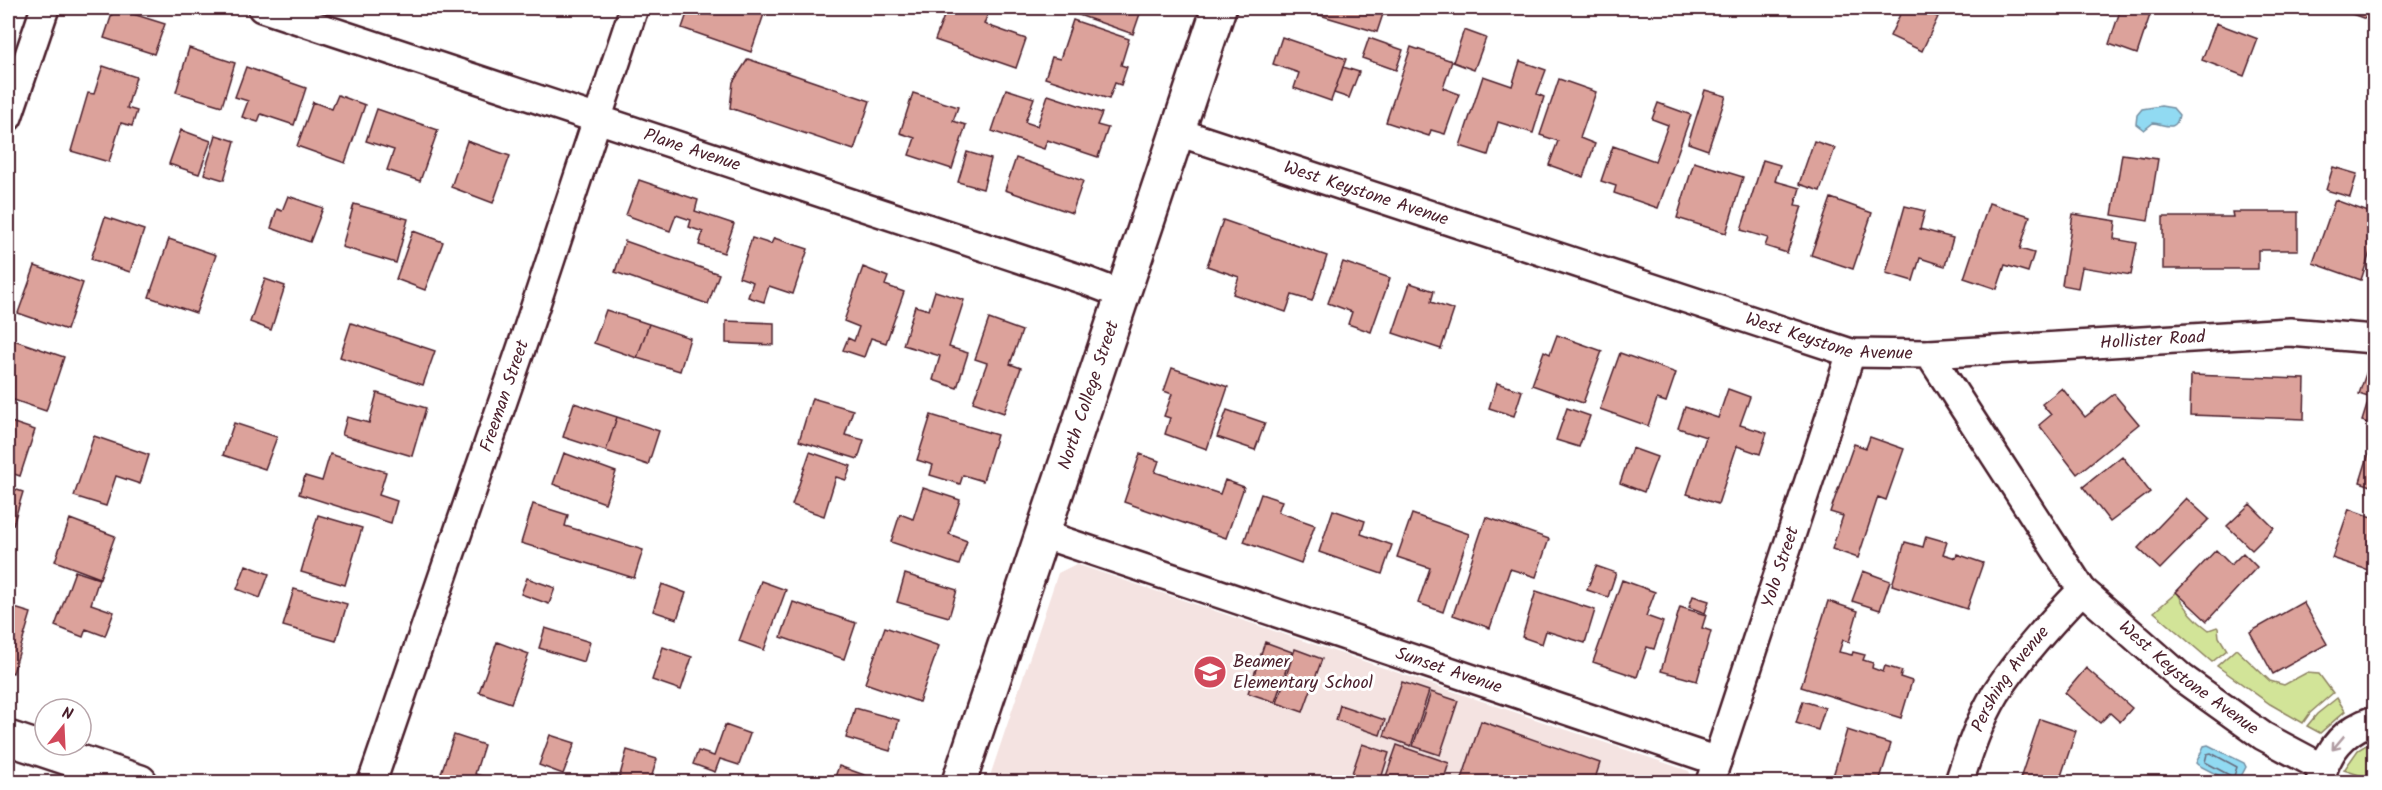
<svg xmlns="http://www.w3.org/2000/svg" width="2382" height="790" font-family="Kalam,sans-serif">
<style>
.built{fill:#f4e3e1}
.green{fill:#d2e498;stroke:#8e8262;stroke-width:1.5}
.water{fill:#91daf2;stroke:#758fa2;stroke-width:1.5}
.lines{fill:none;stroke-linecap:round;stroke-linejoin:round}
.shore{stroke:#666a7b;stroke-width:1.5}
.building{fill:#dca29b;stroke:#4a1f2b;stroke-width:1.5}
.street-casing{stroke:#4a1f2b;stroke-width:32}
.secondary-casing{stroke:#4a1f2b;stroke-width:38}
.street{stroke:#fff;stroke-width:27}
.secondary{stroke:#fff;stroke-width:33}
.oneway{stroke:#ae9aa0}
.labels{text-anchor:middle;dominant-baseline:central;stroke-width:6;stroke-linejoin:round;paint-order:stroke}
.street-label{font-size:18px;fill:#4a1f2b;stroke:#fff}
.poi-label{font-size:18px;fill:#4a1f2b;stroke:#fff;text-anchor:start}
</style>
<rect width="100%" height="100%" fill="#fff"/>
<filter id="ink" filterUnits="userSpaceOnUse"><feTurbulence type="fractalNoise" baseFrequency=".0167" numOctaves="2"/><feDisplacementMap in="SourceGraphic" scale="12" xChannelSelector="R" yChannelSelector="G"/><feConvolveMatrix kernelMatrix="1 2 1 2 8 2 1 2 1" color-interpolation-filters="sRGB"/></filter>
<g filter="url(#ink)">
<path class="built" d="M1076,564l613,207 4,11h-705l70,-209z"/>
<path class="green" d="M2177,592c7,15 19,29 32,38l8,-3 1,1 1,9 8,13 -15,12 -58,-50z
M2236,649l34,32 14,4 22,-12 13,1 14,19 -23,20 -7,10 -33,-19 -53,-38z
M2337,698l8,13 -25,22 -13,-7 10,-12z
M2374,740v40l-30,-10 14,-20z"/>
<path class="water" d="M2161,106l12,2 6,7c-3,18 -14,9 -26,8l-9,7 -8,-6 1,-9 5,-6z
M2208,745l36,18 2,4 -8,15h-7l-33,-17 -2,-2 8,-17z"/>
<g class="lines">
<path class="shore" d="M2211,753l26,14 -3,9h-3l-26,-14 2,-8z"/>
</g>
<path class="building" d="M114,8l51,16 -11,30 -50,-16z
M689,8l23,7 2,-7h41l-1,3 10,3 -13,38 -69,-24z
M947,8h43l-6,16 42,15 -10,29 -81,-28z
M1078,8h64l-9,26 -57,-20z
M1296,8h89l-8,24z
M1903,8h14l21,9 -16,34 -32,-15z
M2121,8h8l21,7 -13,39 -28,-10z
M2335,8h35l-4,11z
M1073,20l56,19 -8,26 6,2 -6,18 -6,-2 -6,16 -64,-21 7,-21 8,2z
M2216,23l42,16 -14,37 -42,-16z
M1464,30l22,8 -12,32 -21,-8z
M1282,37l64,22 -15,42 -37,-13 5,-15 -26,-9z
M1369,38l34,12 -7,20 -34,-12z
M1411,47l41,14 -9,27 16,6 -14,40 -14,-4 -2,6 -43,-14z
M189,48l46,15 -13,43 -46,-14z
M748,59l122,42 -16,49 -124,-42 3,-26z
M1520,61l26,9 -9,24 7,3 -11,36 -35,-11 -10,33 -28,-9 23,-70 29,10z
M103,66l33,11 -9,31 10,3 -5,15 -11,-3 -12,39 -38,-11 17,-58 6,1z
M246,67l60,21 -12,37 -33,-11 -3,8 -16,-5 6,-16 -13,-4z
M1343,67l16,5 -10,26 -15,-5z
M1559,79l37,13 -16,46 15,6 -12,33 -34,-12 9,-24 -18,-6z
M1006,89l28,9 -9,24 12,4 11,-31 54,18 -5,12 11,3 -10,29 -51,-17 -3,9 -52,-18z
M1705,90l21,6 -18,54 -20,-7z
M913,93l45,14 -5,14 13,4 -14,44 -43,-14 6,-17 -15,-5z
M338,95l27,10 -20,58 -48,-17 16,-44 19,7z
M1658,103l33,12 -33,93 -44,-15 2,-7 -15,-5 12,-35 42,15 13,-36 -16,-6z
M377,109l61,21 -18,51 -33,-11 7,-20 -28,-9z
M181,130l30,11 -12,33 -30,-10z
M216,135l19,6 -11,39 -20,-6z
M467,141l43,15 -17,47 -42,-16z
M1814,141l21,7 -15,43 -21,-7z
M967,152l24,7 -8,30 -25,-7z
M2122,154l36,5 -10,62 -36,-6z
M1016,158l67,23 -11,32 -67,-23z
M1763,160l17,5 -5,16 25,7 -5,17 7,1 -15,47 -22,-7 3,-8 -27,-8z
M1694,162l49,15 -17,56 -49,-15z
M2333,167l24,7 -7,23 -24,-7z
M639,180l59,20 -3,11 39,13 -10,29 -25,-8 4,-13 -14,-5 2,-7 -15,-5 -6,16 -44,-16z
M288,196l35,12 -13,34 -39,-14 6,-19 5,2z
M1831,198l41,15 -19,56 -42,-14z
M2335,200l39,14v26l-13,40 -48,-17z
M1989,203l41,13 -10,33 14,4 -6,19 -23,-7 -8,24 -33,-11z
M354,204l54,15 -12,44 -54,-16z
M1905,206l20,5 -5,18 33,9 -8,28 -25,-8 -7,23 -27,-8z
M2232,212h66v38h-40v19h-95v-52h70z
M2073,214l43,7 -2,18 23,4 -6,32 -49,-8 -4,21 -16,-3z
M105,217l39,13 -14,42 -39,-13z
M1223,220l104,36 -15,45 -20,-6 -6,17 -53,-18 6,-17 -32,-11z
M413,231l30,11 -18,48 -29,-11z
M752,238l19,6 3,-6 34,11 -15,45 -24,-8 -5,16 -16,-5 5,-15 -14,-5z
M169,239l47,16 -20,58 -47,-16z
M625,241l94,33 -11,30 -93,-32z
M1343,262l47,16 -19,54 -23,-8 4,-12 -24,-9z
M35,266l48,17 -16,47 -49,-17z
M863,267l25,10 -3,8 19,7 -18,51 -15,-5 -7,19 -21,-7 5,-12 6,3 5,-14 -15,-6z
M265,279l20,7 -14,44 -21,-8z
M1410,283l24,8 -3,11 23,8 -13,39 -48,-16z
M935,291l29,9 -15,47 19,6 -11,35 -24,-8 7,-24 -37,-11 12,-39 14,4z
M606,310l43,14 -12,34 -43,-15z
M989,319l33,12 -12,33 11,4 -17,45 -31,-11 14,-39 -12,-4z
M726,321l48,2v22l-48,-2z
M351,323l84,28 -12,34 -83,-28z
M649,324l41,14 -10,33 -43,-13z
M1557,335l45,16 -19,52 -51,-18 12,-34 6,3z
M8,338l56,19 -18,54 -38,-13z
M1620,353l56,20 -10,29 -9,-3 -9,27 -48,-17z
M1172,368l56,19 -21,62 -42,-15 5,-16 -6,-2 8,-22 -8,-3z
M2368,368l6,3v28l-15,-5z
M2191,375l114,4 -1,40 -114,-4z
M1497,383l25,8 -8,25 -25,-8z
M2062,388l23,29 29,-23 25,30 -62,50 -38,-49 12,-10 -9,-11z
M1728,389l22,8 -10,28 27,8 -7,21 -23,-8 -19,58 -31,-10 19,-57 -28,-9 7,-21 33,11z
M377,393l49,15 -14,48 -70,-21 5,-18 22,6z
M812,398l41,12 -8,25 19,5 -6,19 -59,-18z
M2369,399l5,2v24l-12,-4z
M574,403l43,14 -11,34 -43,-14z
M1567,408l23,8 -11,31 -23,-7z
M1227,410l38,13 -10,27 -38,-13z
M931,415l66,20 -14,46 -20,-6 -3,9 -30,-9 3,-10 -16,-5z
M617,417l42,14 -11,34 -42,-14z
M8,421l27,9 -15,46 -12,-4z
M234,423l43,14 -12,32 -42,-14z
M94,436l55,19 -9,29 -24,-8 -10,30 -32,-10z
M1870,437l34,12 -18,51 -8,-3 -20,61 -26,-9 11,-33 -13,-4 24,-68 12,4z
M2372,443l2,1v43l-14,-5z
M1632,448l25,9 -13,35 -24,-9z
M810,452l41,14 -5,14 -10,-3 -12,39 -32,-11z
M564,453l52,19 -11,31 -52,-19z
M330,454l56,18 -7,23 18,6 -6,22 -92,-29 6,-18 17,5z
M1140,454l19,7 -4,11 65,22 5,-14 19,7 -18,51 -102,-36z
M2122,456l28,36 -40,30 -27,-35z
M8,487l15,5 -10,33 -5,-2z
M923,488l37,12 -11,34 18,7 -8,24 -68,-23 9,-28 13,5z
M1261,494l21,7 -4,11 37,13 -14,38 -57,-21z
M2186,498l23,21 -49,50 -22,-21z
M533,504l35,11 -3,11 78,24 -9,28 -113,-35z
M2250,504l24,24 -22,22 -25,-24z
M2349,509l25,9v54l-42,-14z
M1333,510l32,11 -4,13 31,11 -10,29 -63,-22z
M1412,514l57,20 -26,78 -25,-9 12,-35 -33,-11z
M318,515l44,13 -17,57 -44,-13z
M1486,517l63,22 -13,38 -26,-8 -20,59 -37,-13z
M70,519l45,17 -15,42 -45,-17z
M1926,536l21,6 -4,12 13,4 1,-4 26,9 -16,46 -75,-24 13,-43 18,5z
M2216,550l15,15 12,-12 14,14 -50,54 -31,-29z
M246,565l23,9 -9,24 -23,-9z
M1596,566l20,7 -8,24 -21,-7z
M75,571l24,8 -8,25 23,8 -9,24 -19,-7 -3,8 -28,-11z
M1863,571l27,10 -10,29 -28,-9z
M905,574l52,16 -8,27 -52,-15z
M527,578l28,10 -6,16 -28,-10z
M1622,580l33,12 -9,24 17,6 -9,27 -7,-2 -10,30 -44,-15z
M761,581l25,9 -22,60 -25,-9z
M662,584l24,9 -9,26 -24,-8z
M294,589l53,15 -11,37 -53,-15z
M1536,591l59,19 -10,33 -39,-12 -4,13 -20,-7z
M1693,596l16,5 -4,12 -16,-6z
M1828,601l30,10 -9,31 -6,-2 -4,12 13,3 1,-3 12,3 -2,5 10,3 -1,5 11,4 2,-6 17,5 -2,6 12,4 -11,37 -100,-31z
M793,602l63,21 -12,36 -63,-22z
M2303,602l24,42 -54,30 -23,-42z
M8,606l23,7 -18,60 -5,-2z
M1680,607l26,8 -4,13 9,3 -14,50 -36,-10z
M885,627l54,19 -20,56 -54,-19z
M545,628l45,14 -6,20 -45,-14z
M497,642l32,12 -18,49 -32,-11z
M1265,642l27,10 -17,50 -27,-9z
M663,647l29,10 -11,33 -29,-10z
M1295,649l27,10 -19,53 -26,-9z
M2086,668l46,40 -12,14 -10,-9 -10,10 -35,-30z
M1402,682l27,9 -18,55 -27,-10z
M1431,692l27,9 -18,54 -27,-9z
M1803,701l22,7 -7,22 -22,-7z
M1340,705l45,15 -5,15 -44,-15z
M855,708l44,12 -9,31 -44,-13z
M2040,719l36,12 -17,51h-40z
M1481,721l119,42 -6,19h-133z
M725,725l25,9 -11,31 -19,-6 -5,13 -22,-8 5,-13 16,5z
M1847,730l44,14 -12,38h-24l-22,-6z
M454,735l30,10 -9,29 14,4 -2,4h-49z
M550,735l25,8 -12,31 -24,-9z
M1362,744l27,9 -9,29h-31z
M1397,745l52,18 -6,19h-59z
M627,750l30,9 -7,23h-32z
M839,766l28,10 -3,6h-31z"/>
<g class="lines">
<defs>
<g id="street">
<path id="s1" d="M262,8l822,272 39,15"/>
<path d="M8,117l37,-109"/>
<path id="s2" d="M1178,132l673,221 78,1 153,236 100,88 81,58 60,32"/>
<path id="s3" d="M1929,354l361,-22 84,7"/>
<path id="s4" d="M1042,534l675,227"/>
<path id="s5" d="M372,782l152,-442 110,-332"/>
<path id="s6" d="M1710,782l141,-429"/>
<path id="s7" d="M1959,782c10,-30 20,-61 37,-89 24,-37 55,-71 86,-103"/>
<path d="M2320,782c6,-31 24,-52 54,-62"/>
</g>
<g id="secondary">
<path d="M8,738l132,44"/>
<path id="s8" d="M959,782l260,-774"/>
</g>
</defs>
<use href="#street" class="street-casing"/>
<use href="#secondary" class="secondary-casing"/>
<use href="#street" class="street"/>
<use href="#secondary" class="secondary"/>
</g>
<defs><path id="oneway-shaft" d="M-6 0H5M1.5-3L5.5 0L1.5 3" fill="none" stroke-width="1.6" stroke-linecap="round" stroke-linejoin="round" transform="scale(1.5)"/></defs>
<use class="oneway" href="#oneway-shaft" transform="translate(2338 743) rotate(130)"/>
</g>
<defs>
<symbol id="school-disc" viewBox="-11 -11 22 22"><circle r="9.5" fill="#d1495b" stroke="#fff"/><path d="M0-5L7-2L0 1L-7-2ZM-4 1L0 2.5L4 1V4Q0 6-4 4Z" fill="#fff"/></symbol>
</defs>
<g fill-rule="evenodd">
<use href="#school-disc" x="1191" y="653" width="38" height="38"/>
</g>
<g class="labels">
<g class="street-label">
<text stroke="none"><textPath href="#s1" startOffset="453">Plane Avenue</textPath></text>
<text stroke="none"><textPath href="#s2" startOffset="198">West Keystone Avenue</textPath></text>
<text stroke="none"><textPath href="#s2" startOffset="684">West Keystone Avenue</textPath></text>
<text stroke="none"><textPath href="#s3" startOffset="224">Hollister Road</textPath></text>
<text stroke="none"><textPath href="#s8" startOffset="408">North College Street</textPath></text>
<text stroke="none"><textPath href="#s5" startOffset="408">Freeman Street</textPath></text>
<text stroke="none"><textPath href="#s6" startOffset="226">Yolo Street</textPath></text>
<text stroke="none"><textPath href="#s4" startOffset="429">Sunset Avenue</textPath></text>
<text stroke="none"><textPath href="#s2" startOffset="1206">West Keystone Avenue</textPath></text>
<text stroke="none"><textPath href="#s7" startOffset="116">Pershing Avenue</textPath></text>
</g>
<g class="poi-label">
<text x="1233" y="662">Beamer<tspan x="1233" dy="21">Elementary School</tspan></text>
</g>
</g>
<rect width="2382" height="790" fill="none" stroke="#fff" stroke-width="30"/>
<rect x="15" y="15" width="2352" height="760" fill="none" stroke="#4a1f2b" stroke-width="2" filter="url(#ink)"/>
<g transform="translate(63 727) rotate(18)"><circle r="28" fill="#ffffff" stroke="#b7a5aa" stroke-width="1.5"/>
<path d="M0-4.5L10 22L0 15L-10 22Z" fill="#d1495b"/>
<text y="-9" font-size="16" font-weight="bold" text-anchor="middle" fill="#4a1f2b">N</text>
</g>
</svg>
